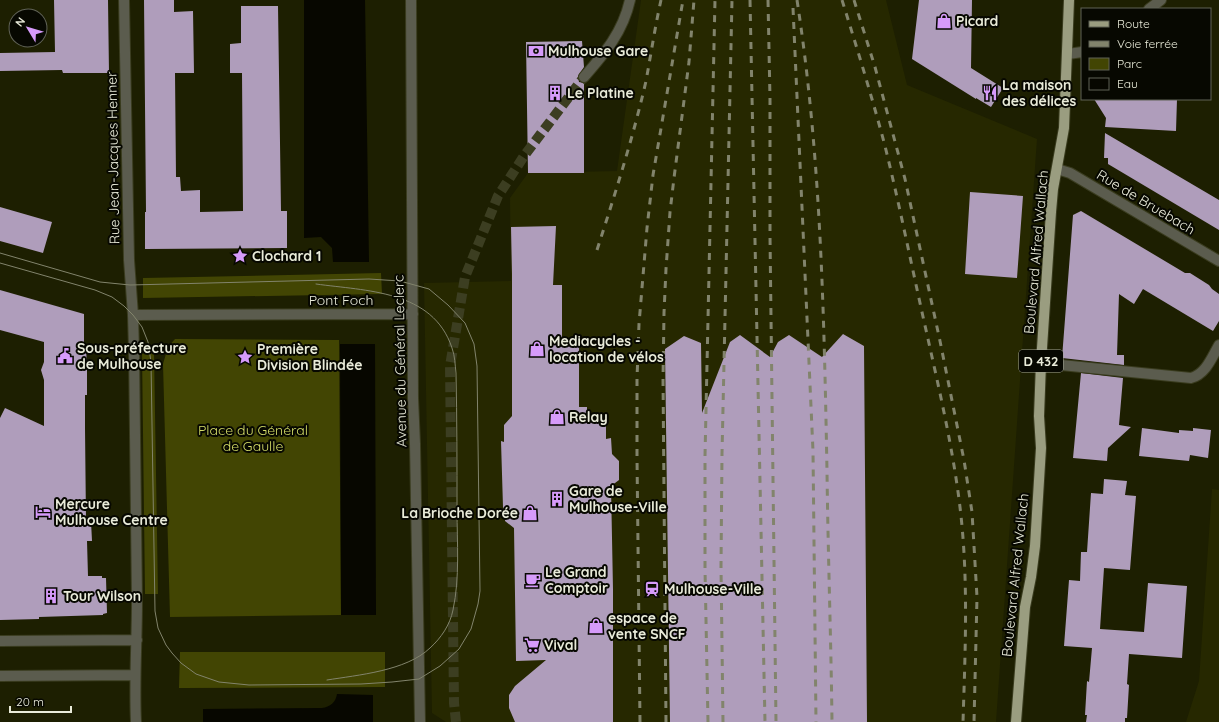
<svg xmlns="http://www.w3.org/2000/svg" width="1219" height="722" font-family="Quicksand,sans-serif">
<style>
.built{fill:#262800}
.green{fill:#424503}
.water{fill:#070700}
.building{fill:#af9dbb}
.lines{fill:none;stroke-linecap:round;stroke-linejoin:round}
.minor-tunnel{stroke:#3c3e21;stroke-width:10;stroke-dasharray:10 5;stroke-linecap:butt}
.minor-casing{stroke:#3a3c1f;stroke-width:12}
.major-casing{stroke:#3a3c1f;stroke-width:12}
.minor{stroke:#5b5c4e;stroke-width:10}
.major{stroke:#9a9d80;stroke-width:10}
.tram{stroke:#82846c;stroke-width:1}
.rail{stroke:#82846c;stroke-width:3;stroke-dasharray:7 7;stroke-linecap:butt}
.labels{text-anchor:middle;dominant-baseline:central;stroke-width:4;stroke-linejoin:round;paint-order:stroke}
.shield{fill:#070801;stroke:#a5a798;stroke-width:1}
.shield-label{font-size:13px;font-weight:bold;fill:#e9ebd9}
.poi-label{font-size:14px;font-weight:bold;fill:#e9ebd9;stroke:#070801;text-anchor:start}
.street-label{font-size:14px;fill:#e9ebd9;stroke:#070801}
.park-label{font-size:14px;fill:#d5dd68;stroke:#070801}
</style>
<rect width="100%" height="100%" fill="#1d1f01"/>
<path class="built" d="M641,0h245l21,85 130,54 -41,583h-550l-14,-9 -8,-430 87,-2 -1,-83 18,-25 89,-2z
M1212,489l7,1v232h-33l13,-41z"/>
<path class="green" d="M381,273l1,21 -239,4v-20z
M175,339l164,1 2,275 -171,2 -7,-253 5,-17z
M142,352h12l4,242h-13z
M180,652h205v35l-206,1z"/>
<path class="water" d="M304,0h61l4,262h-36l-1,-14 -11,-11 -17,1z
M340,344h35l1,271h-35z
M337,694l36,1v27h-170v-13l119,-1c8,-1 14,-6 15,-14z"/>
<path class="building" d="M54,0h54l1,73h-46l-1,-3 -62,1v-18l55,-1z
M144,0h30v12l19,-1 1,62h-19l1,104h4l1,14 19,-1v22l43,-1 -1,-138h-12v-29l11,-1v-37h37l3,205h6v37l-142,1v-37h1z
M919,0h53l-1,68 32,20 -12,19 -15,-9v1l-64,-40z
M582,41l2,26 -6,9 1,6 5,1v90h-56l-2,-131z
M1094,99h83l-1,32 -71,-4 1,-9z
M1105,133l114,67v30l-111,-66v-6h-4z
M970,192l53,4 -6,82 -52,-4z
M0,207l52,15 -9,31 -43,-12z
M1081,211l104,62h5l19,12 3,4 7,5v27l-6,10 -70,-42 -9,15 -15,-10 -2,61h7v10l-62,-7 11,-143z
M556,226l-3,59h9v56h17v66h8v15l19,-1v18l5,-1 1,16 7,7v19l-8,6 2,103v133h-98l-6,-14v-13l6,-9 31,-26 -30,1 -2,-133 -9,-7v-9l-2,-5 -2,-66 3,1v-17l8,-9v-142l-1,-47z
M0,290l84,24v32h2l1,24v25h-2v33l1,93h5l1,20h-5l1,35h14v2h4l1,35 -4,1v1l-64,2v2l-39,1v-202l5,-10 39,18v-46l-3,-10 3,-8v-20l-44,-12z
M843,334l21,12 3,376h-197l-5,-373 19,-13 17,7 1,70 28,-71 10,-7 30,22 8,-15 11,-7 33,22z
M1081,373l42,5 -4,47 12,2 -23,21 -1,13 -34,-3z
M1142,428l37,5v-3l14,1v-3l18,2 -3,28 -18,-3 -1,6 -50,-5z
M1104,479l23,2 -2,14 11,1 -6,74 -26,-2 -4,61 44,3 4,-49 39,3 -5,72 -53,-4 -2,30 2,1 -2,33h-2v4h-39l1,-7h-2l2,-34 2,1 3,-34 -28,-2 5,-66 11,1 1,-29h6l4,-59 12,1z"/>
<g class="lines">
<path class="minor-tunnel" d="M456,722l-2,-19 -4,-337 15,-89 33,-81 26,-40 60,-79"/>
<defs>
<path id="minor" d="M124,0l5,260 4,55 1,36 3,250c0,40 -3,81 -1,121
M411,0l2,398 2,46 5,278
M1149,9l12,-9
M1068,54l14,-2
M584,77c21,-24 39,-45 46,-77
M1057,169l13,4 149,88
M133,315l280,-1
M1041,363l150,15c15,-4 21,-21 28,-33
M0,641l137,-1
M0,676l135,-1"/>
<path id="major" d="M1016,722l9,-115 6,-30 4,-31 6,-98 -2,-32 2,-53 10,-151 2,-23 11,-61 5,-128"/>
</defs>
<use href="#minor" class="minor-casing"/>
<use href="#major" class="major-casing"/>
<use href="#minor" class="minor"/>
<use href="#major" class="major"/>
<path class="tram" d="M0,253l100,29 30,3 239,-6 31,2 29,8 19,16 17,18 9,21 3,22 3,225 -2,13 -7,25 -12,20 -19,17 -21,13 -27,3 -31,2 -112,1 -30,-3 -23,-8 -15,-11 -9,-10 -6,-8 -8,-17 -3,-17 -4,-249 -3,-20 -6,-15 -9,-12 -9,-9 -12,-9 -17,-7 -95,-27
M316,284c50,7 117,6 136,64 3,8 3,17 4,25 1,46 1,91 1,137 0,33 3,67 -4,100 -3,15 -12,28 -23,38 -24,23 -72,27 -103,32"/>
<path class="rail" d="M750,0l15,722
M768,0l2,99v137l6,486
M797,0c24,156 27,314 30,471 1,84 4,167 5,251
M842,0c15,48 30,97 43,146 15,61 27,122 41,184 14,63 30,131 36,196 6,65 3,131 1,196
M854,0l21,67 30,112 35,162 24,119 8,52 5,85 -3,125
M793,8l20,443 3,271
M597,250c18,-56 36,-112 49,-169 5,-27 9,-54 15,-81
M640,722l-3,-265v-78l2,-55 8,-96 6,-53 30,-175
M666,722l-3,-344 1,-65 2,-44 4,-57 4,-34 15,-116 5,-62
M708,722l-3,-153v-113l10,-456
M723,722l-2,-155 1,-113 10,-454"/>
</g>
<defs>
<symbol id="shop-bare" viewBox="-9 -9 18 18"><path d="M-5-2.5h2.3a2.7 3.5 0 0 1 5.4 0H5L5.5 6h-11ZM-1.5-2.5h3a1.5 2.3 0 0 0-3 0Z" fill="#d69bfa" stroke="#070801" stroke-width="2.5" paint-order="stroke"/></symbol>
<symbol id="bank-bare" viewBox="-9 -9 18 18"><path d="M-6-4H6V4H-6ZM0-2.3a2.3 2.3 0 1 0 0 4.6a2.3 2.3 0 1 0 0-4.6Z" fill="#d69bfa" stroke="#070801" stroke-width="2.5" paint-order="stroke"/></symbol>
<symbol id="building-bare" viewBox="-9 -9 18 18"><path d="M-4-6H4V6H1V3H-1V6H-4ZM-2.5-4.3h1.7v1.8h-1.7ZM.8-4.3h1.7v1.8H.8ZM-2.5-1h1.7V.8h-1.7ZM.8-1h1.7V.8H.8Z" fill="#d69bfa" stroke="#070801" stroke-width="2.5" paint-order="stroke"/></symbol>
<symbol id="restaurant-bare" viewBox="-9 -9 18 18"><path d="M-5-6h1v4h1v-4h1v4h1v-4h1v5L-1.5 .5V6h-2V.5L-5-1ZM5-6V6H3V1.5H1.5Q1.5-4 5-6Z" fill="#d69bfa" stroke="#070801" stroke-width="2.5" paint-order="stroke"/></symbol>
<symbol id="sight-bare" viewBox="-9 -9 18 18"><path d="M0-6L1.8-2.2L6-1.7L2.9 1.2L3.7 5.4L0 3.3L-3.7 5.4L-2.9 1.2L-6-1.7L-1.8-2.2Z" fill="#d69bfa" stroke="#070801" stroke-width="2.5" paint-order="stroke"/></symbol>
<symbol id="civic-bare" viewBox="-9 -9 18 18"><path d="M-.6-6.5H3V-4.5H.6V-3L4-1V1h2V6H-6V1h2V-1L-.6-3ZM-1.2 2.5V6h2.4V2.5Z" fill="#d69bfa" stroke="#070801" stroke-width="2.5" paint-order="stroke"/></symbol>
<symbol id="hotel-bare" viewBox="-9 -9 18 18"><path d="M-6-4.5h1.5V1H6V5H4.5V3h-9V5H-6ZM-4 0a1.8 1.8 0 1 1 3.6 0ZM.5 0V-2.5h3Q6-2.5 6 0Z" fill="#d69bfa" stroke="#070801" stroke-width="2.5" paint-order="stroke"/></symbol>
<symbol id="cafe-bare" viewBox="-9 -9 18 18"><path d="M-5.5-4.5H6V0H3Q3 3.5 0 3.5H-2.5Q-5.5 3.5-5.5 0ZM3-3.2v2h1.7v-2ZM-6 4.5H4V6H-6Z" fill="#d69bfa" stroke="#070801" stroke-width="2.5" paint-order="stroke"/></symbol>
<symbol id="station-bare" viewBox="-9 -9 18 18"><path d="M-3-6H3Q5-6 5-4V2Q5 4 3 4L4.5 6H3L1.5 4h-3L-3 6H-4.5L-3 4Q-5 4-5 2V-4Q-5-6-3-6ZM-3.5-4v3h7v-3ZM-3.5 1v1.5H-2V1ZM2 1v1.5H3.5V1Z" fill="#d69bfa" stroke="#070801" stroke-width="2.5" paint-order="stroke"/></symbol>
<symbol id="supermarket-bare" viewBox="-9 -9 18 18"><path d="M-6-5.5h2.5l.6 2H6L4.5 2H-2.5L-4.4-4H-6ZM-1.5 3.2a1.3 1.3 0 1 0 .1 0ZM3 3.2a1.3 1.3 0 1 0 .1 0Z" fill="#d69bfa" stroke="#070801" stroke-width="2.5" paint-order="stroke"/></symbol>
</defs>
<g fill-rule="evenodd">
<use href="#shop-bare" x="933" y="10" width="22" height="22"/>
<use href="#bank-bare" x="525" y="40" width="22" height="22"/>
<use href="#building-bare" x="544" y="82" width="22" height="22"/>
<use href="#restaurant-bare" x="979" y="82" width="22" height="22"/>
<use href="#sight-bare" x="229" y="245" width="22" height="22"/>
<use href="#shop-bare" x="526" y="338" width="22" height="22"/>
<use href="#civic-bare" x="54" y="345" width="22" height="22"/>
<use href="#sight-bare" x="234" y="346" width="22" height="22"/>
<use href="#shop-bare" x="546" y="406" width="22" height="22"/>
<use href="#building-bare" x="546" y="488" width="22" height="22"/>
<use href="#hotel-bare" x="32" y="501" width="22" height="22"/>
<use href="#shop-bare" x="519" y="502" width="22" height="22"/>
<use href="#cafe-bare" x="522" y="569" width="22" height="22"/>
<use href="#station-bare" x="641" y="578" width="22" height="22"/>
<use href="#building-bare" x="40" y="585" width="22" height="22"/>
<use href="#shop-bare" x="585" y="615" width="22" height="22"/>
<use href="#supermarket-bare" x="521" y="634" width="22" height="22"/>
</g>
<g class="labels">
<rect class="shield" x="1019" y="350" width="44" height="22" rx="3"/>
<g class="shield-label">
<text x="1041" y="361">D 432</text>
</g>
<g class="poi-label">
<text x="956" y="21">Picard</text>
<text x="548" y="51">Mulhouse Gare</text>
<text x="1002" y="85">La maison<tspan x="1002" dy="16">des délices</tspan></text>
<text x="567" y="93">Le Platine</text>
<text x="252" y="256">Clochard 1</text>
<text x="549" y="341">Mediacycles -<tspan x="549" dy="16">location de vélos</tspan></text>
<text x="77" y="348">Sous-préfecture<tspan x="77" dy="16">de Mulhouse</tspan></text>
<text x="257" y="349">Première<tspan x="257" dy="16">Division Blindée</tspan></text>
<text x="569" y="417">Relay</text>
<text x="569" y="491">Gare de<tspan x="569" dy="16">Mulhouse-Ville</tspan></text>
<text x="55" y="504">Mercure<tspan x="55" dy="16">Mulhouse Centre</tspan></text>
<text x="518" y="513" text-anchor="end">La Brioche Dorée</text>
<text x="545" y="572">Le Grand<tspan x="545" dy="16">Comptoir</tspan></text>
<text x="664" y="589">Mulhouse-Ville</text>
<text x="63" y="596">Tour Wilson</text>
<text x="608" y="618">espace de<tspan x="608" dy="16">vente SNCF</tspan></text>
<text x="544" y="645">Vival</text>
</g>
<g class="street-label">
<text transform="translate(113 158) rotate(-91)">Rue Jean-Jacques Henner</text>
<text transform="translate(1146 202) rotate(31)">Rue de Bruebach</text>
<text transform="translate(1036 252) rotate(-85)">Boulevard Alfred Wallach</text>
<text x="341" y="300">Pont Foch</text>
<text transform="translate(400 361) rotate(-91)">Avenue du Général Leclerc</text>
<text transform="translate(1015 575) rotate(-84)">Boulevard Alfred Wallach</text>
</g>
<g class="park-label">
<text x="253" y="430">Place du Général<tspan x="253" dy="16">de Gaulle</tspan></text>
</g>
</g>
<rect x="1081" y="8" width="130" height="92" fill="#070801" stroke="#616357"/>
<rect x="1089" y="21" width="20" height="6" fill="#9a9d80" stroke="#616357"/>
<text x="1117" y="28" font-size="12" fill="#e9ebd9">Route</text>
<rect x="1089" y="41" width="20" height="6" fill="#82846c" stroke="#616357"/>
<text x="1117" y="48" font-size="12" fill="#e9ebd9">Voie ferrée</text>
<rect x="1089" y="58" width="20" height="12" fill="#424503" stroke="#616357"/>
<text x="1117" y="68" font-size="12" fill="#e9ebd9">Parc</text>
<rect x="1089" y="78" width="20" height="12" fill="#070700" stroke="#616357"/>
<text x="1117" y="88" font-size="12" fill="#e9ebd9">Eau</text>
<g transform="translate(28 28) rotate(308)"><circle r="19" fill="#070801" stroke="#616357"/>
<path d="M0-3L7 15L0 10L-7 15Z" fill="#d69bfa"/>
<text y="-6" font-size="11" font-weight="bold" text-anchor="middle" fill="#e9ebd9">N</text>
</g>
<path d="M10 706v6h61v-6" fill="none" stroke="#e9ebd9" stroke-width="2"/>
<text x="16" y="706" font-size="12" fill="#e9ebd9" stroke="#070801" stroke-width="3" paint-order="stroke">20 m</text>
</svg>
